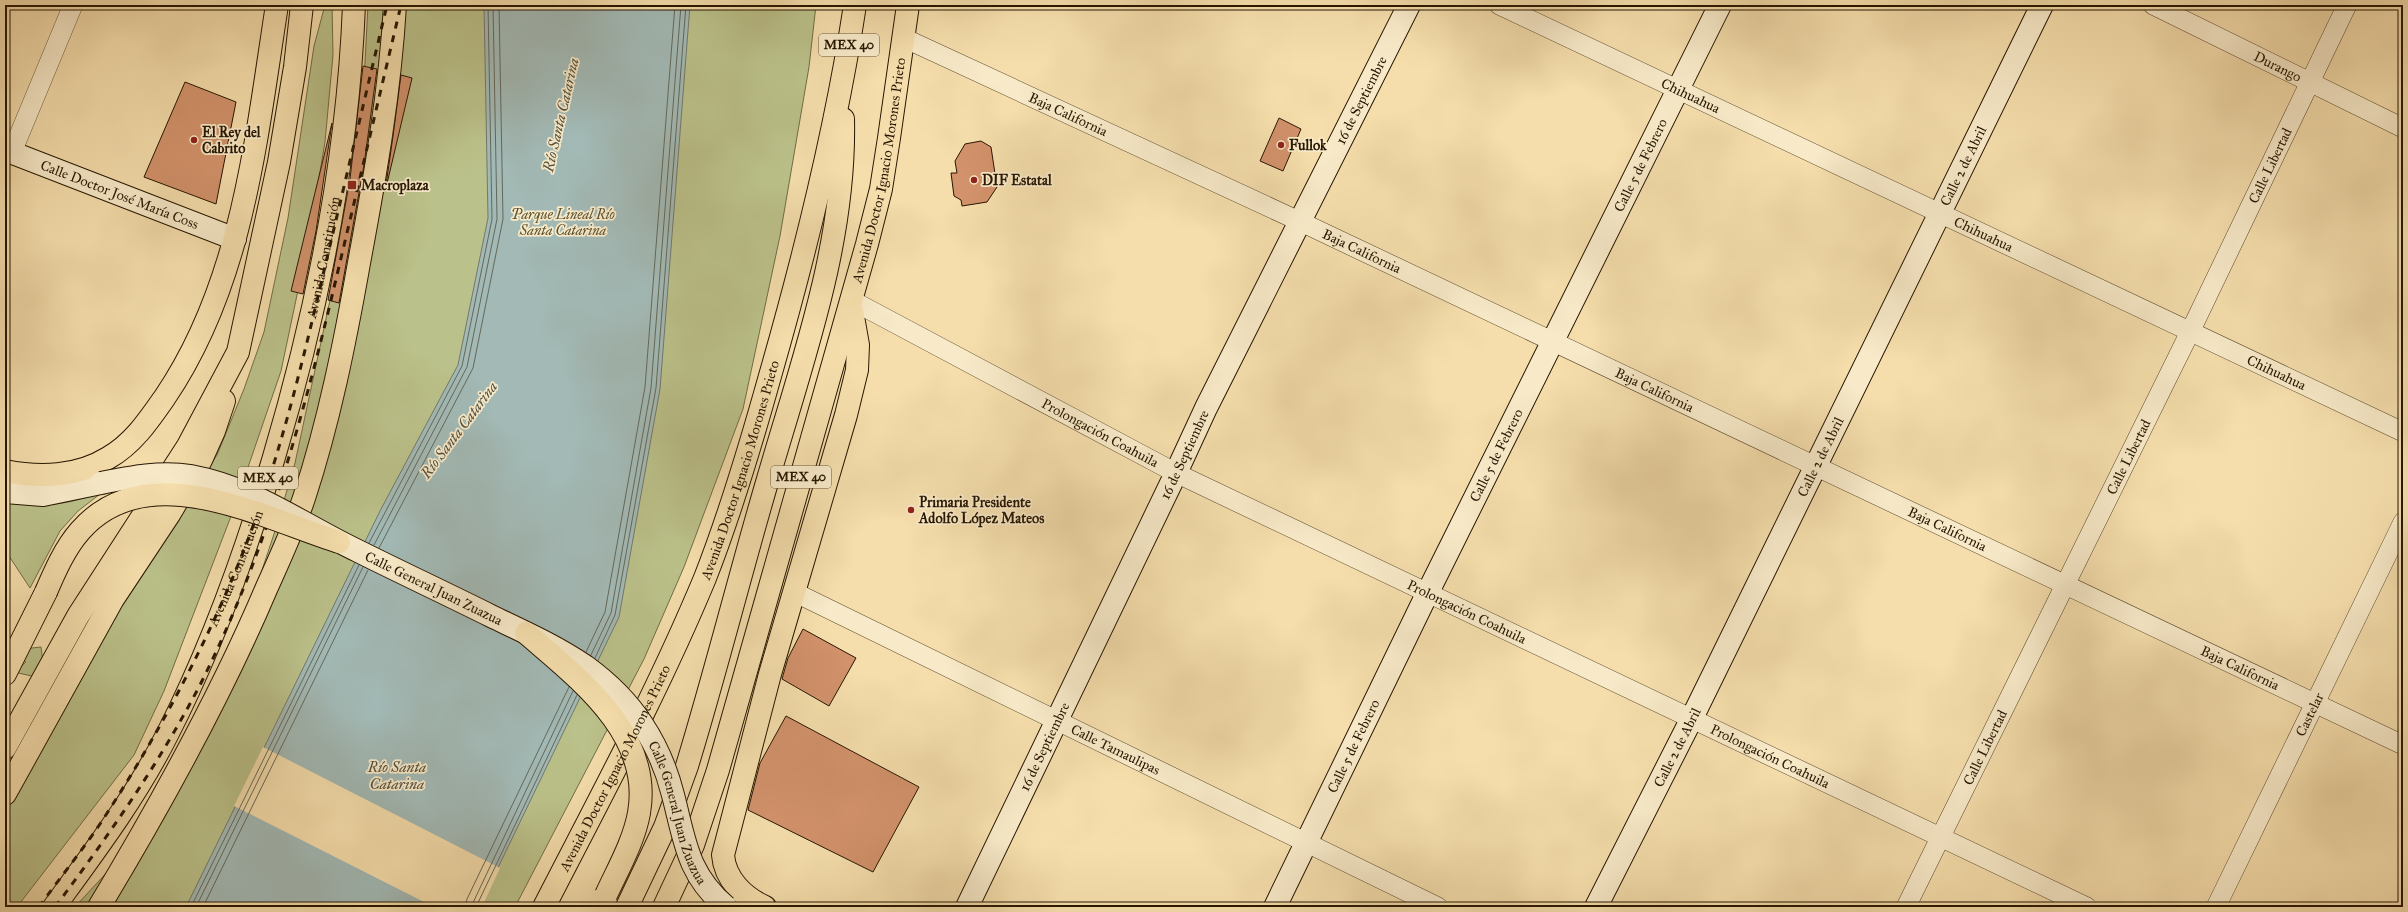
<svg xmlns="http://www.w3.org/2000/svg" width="2408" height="912" font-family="'IM FELL Great Primer',serif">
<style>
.green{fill:#bbc18a;stroke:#716c45}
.water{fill:#a2b9b5;stroke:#71786d}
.pier{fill:#f5deac}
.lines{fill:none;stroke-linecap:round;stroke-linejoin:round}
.shore{stroke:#64685a;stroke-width:1}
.building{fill:#d2926b;stroke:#271600}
.street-casing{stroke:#5a482b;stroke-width:20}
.secondary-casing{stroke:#271600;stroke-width:24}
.highway-casing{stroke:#271600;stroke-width:24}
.street{stroke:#f8eac9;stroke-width:19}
.secondary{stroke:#f8eac9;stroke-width:22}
.highway{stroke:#f5deac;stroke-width:22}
.rail{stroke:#271600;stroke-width:3;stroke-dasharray:7 7;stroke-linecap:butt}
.secondary-bridge-casing{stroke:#271600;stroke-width:24;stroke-linecap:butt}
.highway-bridge-casing{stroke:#271600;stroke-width:24;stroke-linecap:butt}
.secondary-bridge{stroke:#f8eac9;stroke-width:22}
.highway-bridge{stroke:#f5deac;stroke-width:22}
.poi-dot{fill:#8f2418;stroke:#f8eac9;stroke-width:1.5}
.labels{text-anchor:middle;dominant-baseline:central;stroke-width:3.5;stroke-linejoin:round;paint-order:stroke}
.shield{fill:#f8eac9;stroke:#66563c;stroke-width:1}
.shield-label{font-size:13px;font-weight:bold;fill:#271600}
.street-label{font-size:14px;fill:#271600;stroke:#f8eac9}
.poi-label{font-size:14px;font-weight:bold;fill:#271600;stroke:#f8eac9;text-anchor:start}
.park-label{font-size:14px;font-style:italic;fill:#5b5230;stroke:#f8eac9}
.water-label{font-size:15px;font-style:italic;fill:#524f3f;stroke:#f8eac9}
</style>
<rect width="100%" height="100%" fill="#f5deac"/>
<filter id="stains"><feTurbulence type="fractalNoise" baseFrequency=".005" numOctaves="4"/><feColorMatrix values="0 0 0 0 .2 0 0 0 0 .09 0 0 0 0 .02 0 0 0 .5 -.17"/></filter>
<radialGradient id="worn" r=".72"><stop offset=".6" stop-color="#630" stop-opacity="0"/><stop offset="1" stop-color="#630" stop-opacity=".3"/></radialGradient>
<path class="green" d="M325,5h7l1,50 -8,87 -16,96 -28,133 -48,140 -69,180 -30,64 -117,152h-12v-113l53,-112 -44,-10 12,-10 -21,-11 36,-4 2,16 12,5 21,3 90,-141 51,-75 27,-66 20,-57 24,-114 26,-172z
M368,5h448l-7,62 -29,169 -37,173 -59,158 -40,92 -129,248h-440l57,-62 115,-230 28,-84 20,-68 49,-228 20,-154z
M104,491l-26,20 -18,20 -30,57 -25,-38v-48c42,5 59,4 99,-11z"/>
<path class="water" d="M484,5h206l-30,384 -41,228 -140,290h-293l195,-398 77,-144 30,-147z"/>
<path class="pier" d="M263,747l237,121 -18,39h-48l-200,-101z"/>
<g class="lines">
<path class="shore" d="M369,543l93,-177 30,-147 -4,-214
M374,545l93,-178 30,-148 -4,-214
M379,548l94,-180 30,-149 -4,-214
M586,652l19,-40 40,-225 30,-382
M591,655l20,-42 40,-225 30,-383
M595,658l20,-43 41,-227 30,-383
M191,907l168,-342
M196,907l167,-340
M203,907l165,-337
M465,907l2,-8 102,-212
M471,907l102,-216
M476,907l101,-212"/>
</g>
<path class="building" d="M363,66l14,3 -13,96 -25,138 -11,-3 22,-121z
M401,75l11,3 -27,114 8,-56z
M185,82l51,20 -20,102 -72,-27z
M1279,118l22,11 -18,42 -23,-10z
M332,123l-16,108 -13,63 -12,-3z
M981,141l10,6 6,40 -10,15 -25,4 -1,-6 -7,-4 -3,-23h6l-2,-12 10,-17z
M803,629l53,29 -27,48 -47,-27 6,-21z
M786,716l133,71 -46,85 -125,-62 12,-47z"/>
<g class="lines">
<defs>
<g id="street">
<path id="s1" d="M1499,5l904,427"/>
<path id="s2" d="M2153,5l250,123"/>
<path id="s3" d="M904,38l397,184 1102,523"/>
<path d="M12,152l61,-147"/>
<path id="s4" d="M853,301l323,172 911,434"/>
<path id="s5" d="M794,592l644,315"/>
<path id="s6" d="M1906,907l284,-575 157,-327"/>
<path id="s7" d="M2216,907l187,-385"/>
</g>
<g id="secondary">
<path id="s8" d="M5,150l230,89"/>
<path d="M5,492l38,3 58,-12"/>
<path id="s9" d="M967,907l209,-434 30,-65 203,-403"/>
<path id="s10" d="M1275,907l152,-313 293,-589"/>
<path id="s11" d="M1596,907l95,-187 351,-715"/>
</g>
<g id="highway">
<path d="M5,471c34,7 73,6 103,-13 25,-14 41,-38 57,-61 78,-115 91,-258 112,-392"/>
<path d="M5,674l41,-82"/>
<path d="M5,748l73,-132 110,-170 50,-94 41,-190 16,-95 7,-62"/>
<path d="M5,794l108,-195 57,-86 31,-53 13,-29 10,-30"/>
<path id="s12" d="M54,907c41,-56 83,-112 114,-174 45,-88 78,-181 106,-276 44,-148 74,-297 80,-452"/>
<path d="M99,907c62,-103 121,-209 168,-320 13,-29 27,-59 37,-89 25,-76 41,-156 55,-235 16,-86 31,-171 36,-258"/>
<path id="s13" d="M544,907c56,-109 114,-216 161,-329 26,-66 46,-134 65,-202 35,-122 66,-246 85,-371"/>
<path d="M627,907l38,-80 22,-61c29,-95 53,-192 81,-287 34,-117 78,-237 75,-360"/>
<path id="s14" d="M664,907l29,-62 25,-75 149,-526 14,-55 8,-51 19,-133"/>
<path d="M765,907c-22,-10 -40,-28 -42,-52l47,-181 76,-259 11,-45 1,-25 -6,-34"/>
</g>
</defs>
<use href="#street" class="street-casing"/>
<use href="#secondary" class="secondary-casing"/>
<use href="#highway" class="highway-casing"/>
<use href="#street" class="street"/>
<use href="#secondary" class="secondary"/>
<use href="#highway" class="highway"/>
<g class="rail">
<path id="s15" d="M39,907c20,-28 42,-55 61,-83 59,-90 111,-187 149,-287 34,-91 56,-185 78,-279 20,-84 40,-169 60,-253"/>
<path d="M55,907c54,-72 106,-146 147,-226 67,-134 105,-278 139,-423 20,-84 40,-169 60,-253"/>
</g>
<defs>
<g id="secondary-bridge">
<path id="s16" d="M101,483c30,-6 60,-12 90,-7 64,12 110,48 167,75 44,22 89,43 133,65 31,15 65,30 94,50 22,16 42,35 57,58 14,21 25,47 31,71 12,46 14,79 53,112"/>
</g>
<path id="highway-bridge" d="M46,592c9,-21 19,-44 34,-61 67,-77 182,-13 259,11
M526,633c53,46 127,101 113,180 -5,28 -21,56 -33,82"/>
</defs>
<use href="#secondary-bridge" class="secondary-bridge-casing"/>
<use href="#highway-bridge" class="highway-bridge-casing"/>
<use href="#secondary-bridge" class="secondary-bridge"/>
<use href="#highway-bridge" class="highway-bridge"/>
</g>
<g class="poi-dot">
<circle cx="194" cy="140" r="4"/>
<circle cx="1281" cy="145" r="4"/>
<circle cx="974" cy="180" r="4"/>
<rect x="347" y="180" width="10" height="10" rx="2"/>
<circle cx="911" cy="510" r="4"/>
</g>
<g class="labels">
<g class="shield">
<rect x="819" y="34" width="60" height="22" rx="3"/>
<rect x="771" y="466" width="60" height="22" rx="3"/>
<rect x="238" y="467" width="60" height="22" rx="3"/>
</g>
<g class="shield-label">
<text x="849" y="45">MEX 40</text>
<text x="801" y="477">MEX 40</text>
<text x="268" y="478">MEX 40</text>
</g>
<g class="street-label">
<text stroke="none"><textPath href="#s2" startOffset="139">Durango</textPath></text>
<text stroke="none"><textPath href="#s1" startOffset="212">Chihuahua</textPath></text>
<text stroke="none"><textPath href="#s9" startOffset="898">16 de Septiembre</textPath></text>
<text stroke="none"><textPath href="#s3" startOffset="181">Baja California</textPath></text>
<text stroke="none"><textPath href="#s10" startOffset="827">Calle 5 de Febrero</textPath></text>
<text stroke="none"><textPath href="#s6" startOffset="826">Calle Libertad</textPath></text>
<text stroke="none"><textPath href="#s11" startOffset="827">Calle 2 de Abril</textPath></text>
<text stroke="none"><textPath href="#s14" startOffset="769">Avenida Doctor Ignacio Morones Prieto</textPath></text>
<text stroke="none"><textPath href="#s8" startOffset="123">Calle Doctor José María Coss</textPath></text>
<text stroke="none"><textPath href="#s1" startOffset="536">Chihuahua</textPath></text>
<text stroke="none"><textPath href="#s3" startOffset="505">Baja California</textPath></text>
<text stroke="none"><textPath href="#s12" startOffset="710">Avenida Constitución</textPath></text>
<text stroke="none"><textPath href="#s1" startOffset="860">Chihuahua</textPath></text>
<text stroke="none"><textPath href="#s3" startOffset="829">Baja California</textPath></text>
<text stroke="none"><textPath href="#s4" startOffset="280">Prolongación Coahuila</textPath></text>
<text stroke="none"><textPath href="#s9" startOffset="502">16 de Septiembre</textPath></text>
<text stroke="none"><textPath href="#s10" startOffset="503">Calle 5 de Febrero</textPath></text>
<text stroke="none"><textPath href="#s11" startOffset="503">Calle 2 de Abril</textPath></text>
<text stroke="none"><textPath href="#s6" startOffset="502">Calle Libertad</textPath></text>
<text stroke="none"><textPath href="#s13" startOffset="480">Avenida Doctor Ignacio Morones Prieto</textPath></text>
<text stroke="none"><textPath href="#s3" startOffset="1153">Baja California</textPath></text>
<text stroke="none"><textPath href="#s15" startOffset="393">Avenida Constitución</textPath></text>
<text stroke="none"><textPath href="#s16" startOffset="359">Calle General Juan Zuazua</textPath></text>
<text stroke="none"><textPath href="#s4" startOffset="688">Prolongación Coahuila</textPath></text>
<text stroke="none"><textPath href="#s3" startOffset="1477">Baja California</textPath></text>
<text stroke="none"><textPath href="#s7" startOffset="214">Castelar</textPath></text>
<text stroke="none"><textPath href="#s9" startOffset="178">16 de Septiembre</textPath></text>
<text stroke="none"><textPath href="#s10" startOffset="179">Calle 5 de Febrero</textPath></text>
<text stroke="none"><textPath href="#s11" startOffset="179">Calle 2 de Abril</textPath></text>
<text stroke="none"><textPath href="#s6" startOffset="178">Calle Libertad</textPath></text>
<text stroke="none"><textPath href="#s5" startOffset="358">Calle Tamaulipas</textPath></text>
<text stroke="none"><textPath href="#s4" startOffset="1024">Prolongación Coahuila</textPath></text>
<text stroke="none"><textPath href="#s13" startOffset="156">Avenida Doctor Ignacio Morones Prieto</textPath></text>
<text stroke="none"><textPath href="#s16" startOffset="707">Calle General Juan Zuazua</textPath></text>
</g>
<g class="poi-label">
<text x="202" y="132">El Rey del<tspan x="202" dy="16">Cabrito</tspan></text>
<text x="1289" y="145">Fullok</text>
<text x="982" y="180">DIF Estatal</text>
<text x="361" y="185">Macroplaza</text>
<text x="919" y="502">Primaria Presidente<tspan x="919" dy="16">Adolfo López Mateos</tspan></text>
</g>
<g class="park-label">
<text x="563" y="214">Parque Lineal Río<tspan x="563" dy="16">Santa Catarina</tspan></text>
</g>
<g class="water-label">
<text transform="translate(561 115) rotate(-77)">Río Santa Catarina</text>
<text transform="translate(459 430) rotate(-53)">Río Santa Catarina</text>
<text x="397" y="767">Río Santa<tspan x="397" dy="17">Catarina</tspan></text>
</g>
</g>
<rect width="2408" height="912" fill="none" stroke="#f5deac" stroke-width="20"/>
<rect x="6" y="6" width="2396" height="900" fill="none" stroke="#271600" stroke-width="2"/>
<rect x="10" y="10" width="2388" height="892" fill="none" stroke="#271600"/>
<rect width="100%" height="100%" filter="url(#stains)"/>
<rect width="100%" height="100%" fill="url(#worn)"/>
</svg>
